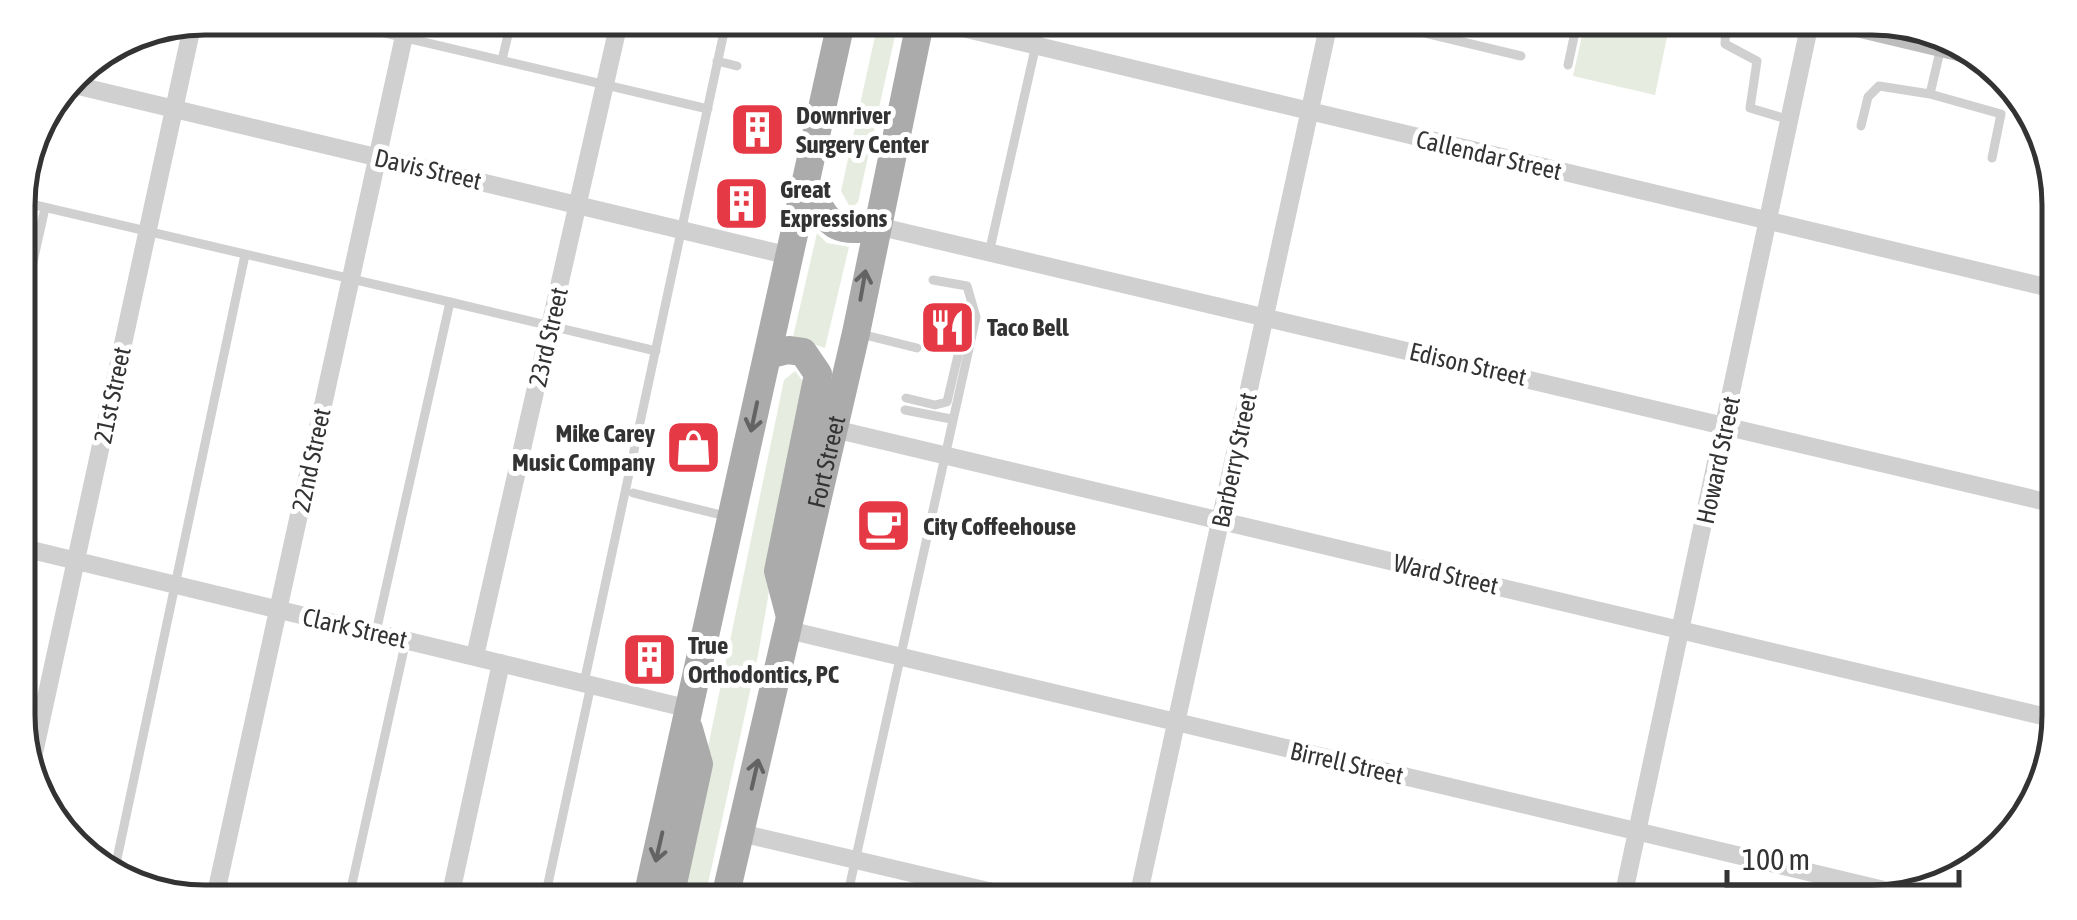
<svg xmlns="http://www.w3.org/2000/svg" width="2077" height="920" font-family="'Asap Condensed',sans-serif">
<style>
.green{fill:#e6ecdf}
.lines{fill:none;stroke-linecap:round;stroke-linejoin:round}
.lane{stroke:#d0d0d0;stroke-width:9}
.street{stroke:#d0d0d0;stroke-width:18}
.secondary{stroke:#bdbdbd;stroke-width:25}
.primary{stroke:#ababab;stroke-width:28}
.oneway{stroke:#636363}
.labels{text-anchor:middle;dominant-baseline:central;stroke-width:10;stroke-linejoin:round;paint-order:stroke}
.poi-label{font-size:25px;font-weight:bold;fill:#333;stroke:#fff;text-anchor:start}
.street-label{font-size:25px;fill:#333;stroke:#fff}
.rim{fill:none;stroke:#333;stroke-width:5}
</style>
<rect width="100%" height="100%" fill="#fff"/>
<path class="green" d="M879,18h20l-41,184 -7,7 -10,-18z
M1586,18h85l-16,77 -82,-19z
M817,233l10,10 22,4 -24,101 -32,-11z
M795,371l10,13 -47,271 -54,247h-28l108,-522z"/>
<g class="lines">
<path class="lane" d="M321,18l387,91
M1355,18l22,4
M1726,18l-1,26 32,17 -7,47 40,12
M1400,27l121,29
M1941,47l-11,47 71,20 -9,44
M502,60l10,-42
M717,61l20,5
M1568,65l10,-47
M1861,126l7,-29 11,-11 51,8
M18,201l432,101 -74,330
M989,253l53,-235
M450,302l206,49
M18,329l27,-121
M861,334l56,14
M906,398l29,7 12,-3 24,-102
M905,410l46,9
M633,493l96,24
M584,683l143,-665
M114,873l131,-618
M348,902l58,-262
M544,902l47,-217
M846,902l130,-585 -9,-31 -34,-6"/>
<path class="street" d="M921,18l1137,272
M66,83l724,173
M877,226l1182,279
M834,429l1225,291
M19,547l671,162
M788,630l1117,265
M475,656l145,-638
M31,767l162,-745
M741,833l294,69
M214,902l194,-884
M449,902l52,-239
M1137,902l193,-884
M1622,902l189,-884"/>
<path class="secondary" d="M1830,18l139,33"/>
<g class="primary">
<path d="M805,185c24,35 25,52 72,41"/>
<path d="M768,355l20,-5 15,2 15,22 -40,197 11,42"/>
<path d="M646,902l196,-884"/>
<path d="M669,902l30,-138 -10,-35"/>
<path id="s1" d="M724,902l132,-569 65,-315"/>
</g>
</g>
<defs><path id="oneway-shaft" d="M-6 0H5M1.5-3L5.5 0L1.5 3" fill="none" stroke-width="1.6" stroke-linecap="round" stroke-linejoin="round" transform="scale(2.5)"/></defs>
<g class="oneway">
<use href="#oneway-shaft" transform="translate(863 285) rotate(-80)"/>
<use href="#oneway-shaft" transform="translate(754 417) rotate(102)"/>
<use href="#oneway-shaft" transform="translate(755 774) rotate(-77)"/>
<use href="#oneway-shaft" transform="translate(659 847) rotate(103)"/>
</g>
<defs>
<symbol id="building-square" viewBox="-11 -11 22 22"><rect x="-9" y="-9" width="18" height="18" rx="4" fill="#e63946" stroke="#fff"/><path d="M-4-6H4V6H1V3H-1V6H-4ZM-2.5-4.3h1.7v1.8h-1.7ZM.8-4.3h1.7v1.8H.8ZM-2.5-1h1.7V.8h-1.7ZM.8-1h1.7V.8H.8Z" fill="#fff"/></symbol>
<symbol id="restaurant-square" viewBox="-11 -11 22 22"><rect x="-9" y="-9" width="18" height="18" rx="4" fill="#e63946" stroke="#fff"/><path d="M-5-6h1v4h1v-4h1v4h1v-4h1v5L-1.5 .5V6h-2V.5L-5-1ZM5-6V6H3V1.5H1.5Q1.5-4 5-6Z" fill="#fff"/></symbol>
<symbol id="shop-square" viewBox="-11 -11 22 22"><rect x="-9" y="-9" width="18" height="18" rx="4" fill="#e63946" stroke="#fff"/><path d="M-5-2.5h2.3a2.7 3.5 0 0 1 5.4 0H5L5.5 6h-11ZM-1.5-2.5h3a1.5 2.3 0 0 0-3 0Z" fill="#fff"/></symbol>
<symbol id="cafe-square" viewBox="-11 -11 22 22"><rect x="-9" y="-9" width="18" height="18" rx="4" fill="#e63946" stroke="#fff"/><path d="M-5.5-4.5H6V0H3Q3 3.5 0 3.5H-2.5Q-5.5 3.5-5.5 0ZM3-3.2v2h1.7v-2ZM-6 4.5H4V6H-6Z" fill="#fff"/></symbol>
</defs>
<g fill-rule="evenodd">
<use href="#building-square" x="726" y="98" width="63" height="63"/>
<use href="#building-square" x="710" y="172" width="63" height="63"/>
<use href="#restaurant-square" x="916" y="296" width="63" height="63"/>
<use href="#shop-square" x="662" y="416" width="63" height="63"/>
<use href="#cafe-square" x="852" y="494" width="63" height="63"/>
<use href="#building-square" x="618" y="628" width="63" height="63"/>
</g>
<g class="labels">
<g class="poi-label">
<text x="796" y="115">Downriver<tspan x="796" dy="29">Surgery Center</tspan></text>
<text x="780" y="189">Great<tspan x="780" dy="29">Expressions</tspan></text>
<text x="987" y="327">Taco Bell</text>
<text x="655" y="433" text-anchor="end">Mike Carey<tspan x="655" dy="29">Music Company</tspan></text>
<text x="923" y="526">City Coffeehouse</text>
<text x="688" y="645">True<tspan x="688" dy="29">Orthodontics, PC</tspan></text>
</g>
<g class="street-label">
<text transform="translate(1489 155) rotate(13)">Callendar Street</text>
<text transform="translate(428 169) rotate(13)">Davis Street</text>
<text transform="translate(548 337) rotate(-77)">23rd Street</text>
<text transform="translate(1468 364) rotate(13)">Edison Street</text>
<text transform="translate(112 395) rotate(-78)">21st Street</text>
<text transform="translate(311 460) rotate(-78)">22nd Street</text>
<text transform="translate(1234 460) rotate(-78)">Barberry Street</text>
<text transform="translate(1718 460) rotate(-78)">Howard Street</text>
<text stroke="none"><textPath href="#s1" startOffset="452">Fort Street</textPath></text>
<text transform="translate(1446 574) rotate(13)">Ward Street</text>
<text transform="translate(355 628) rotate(13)">Clark Street</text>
<text transform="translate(1347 763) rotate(13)">Birrell Street</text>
</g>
</g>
<path d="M0 0H2077V920H0ZM205 35H1872A170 170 0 0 1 2042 205V715A170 170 0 0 1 1872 885H205A170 170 0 0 1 35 715V205A170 170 0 0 1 205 35Z" fill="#fff" fill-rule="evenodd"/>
<path class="rim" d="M205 35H1872A170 170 0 0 1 2042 205V715A170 170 0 0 1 1872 885H205A170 170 0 0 1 35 715V205A170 170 0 0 1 205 35Z"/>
<path d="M1727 870v15h232v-15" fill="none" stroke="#333333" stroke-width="5"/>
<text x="1742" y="870" font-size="30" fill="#333333" stroke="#ffffff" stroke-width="8" paint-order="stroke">100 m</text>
</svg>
